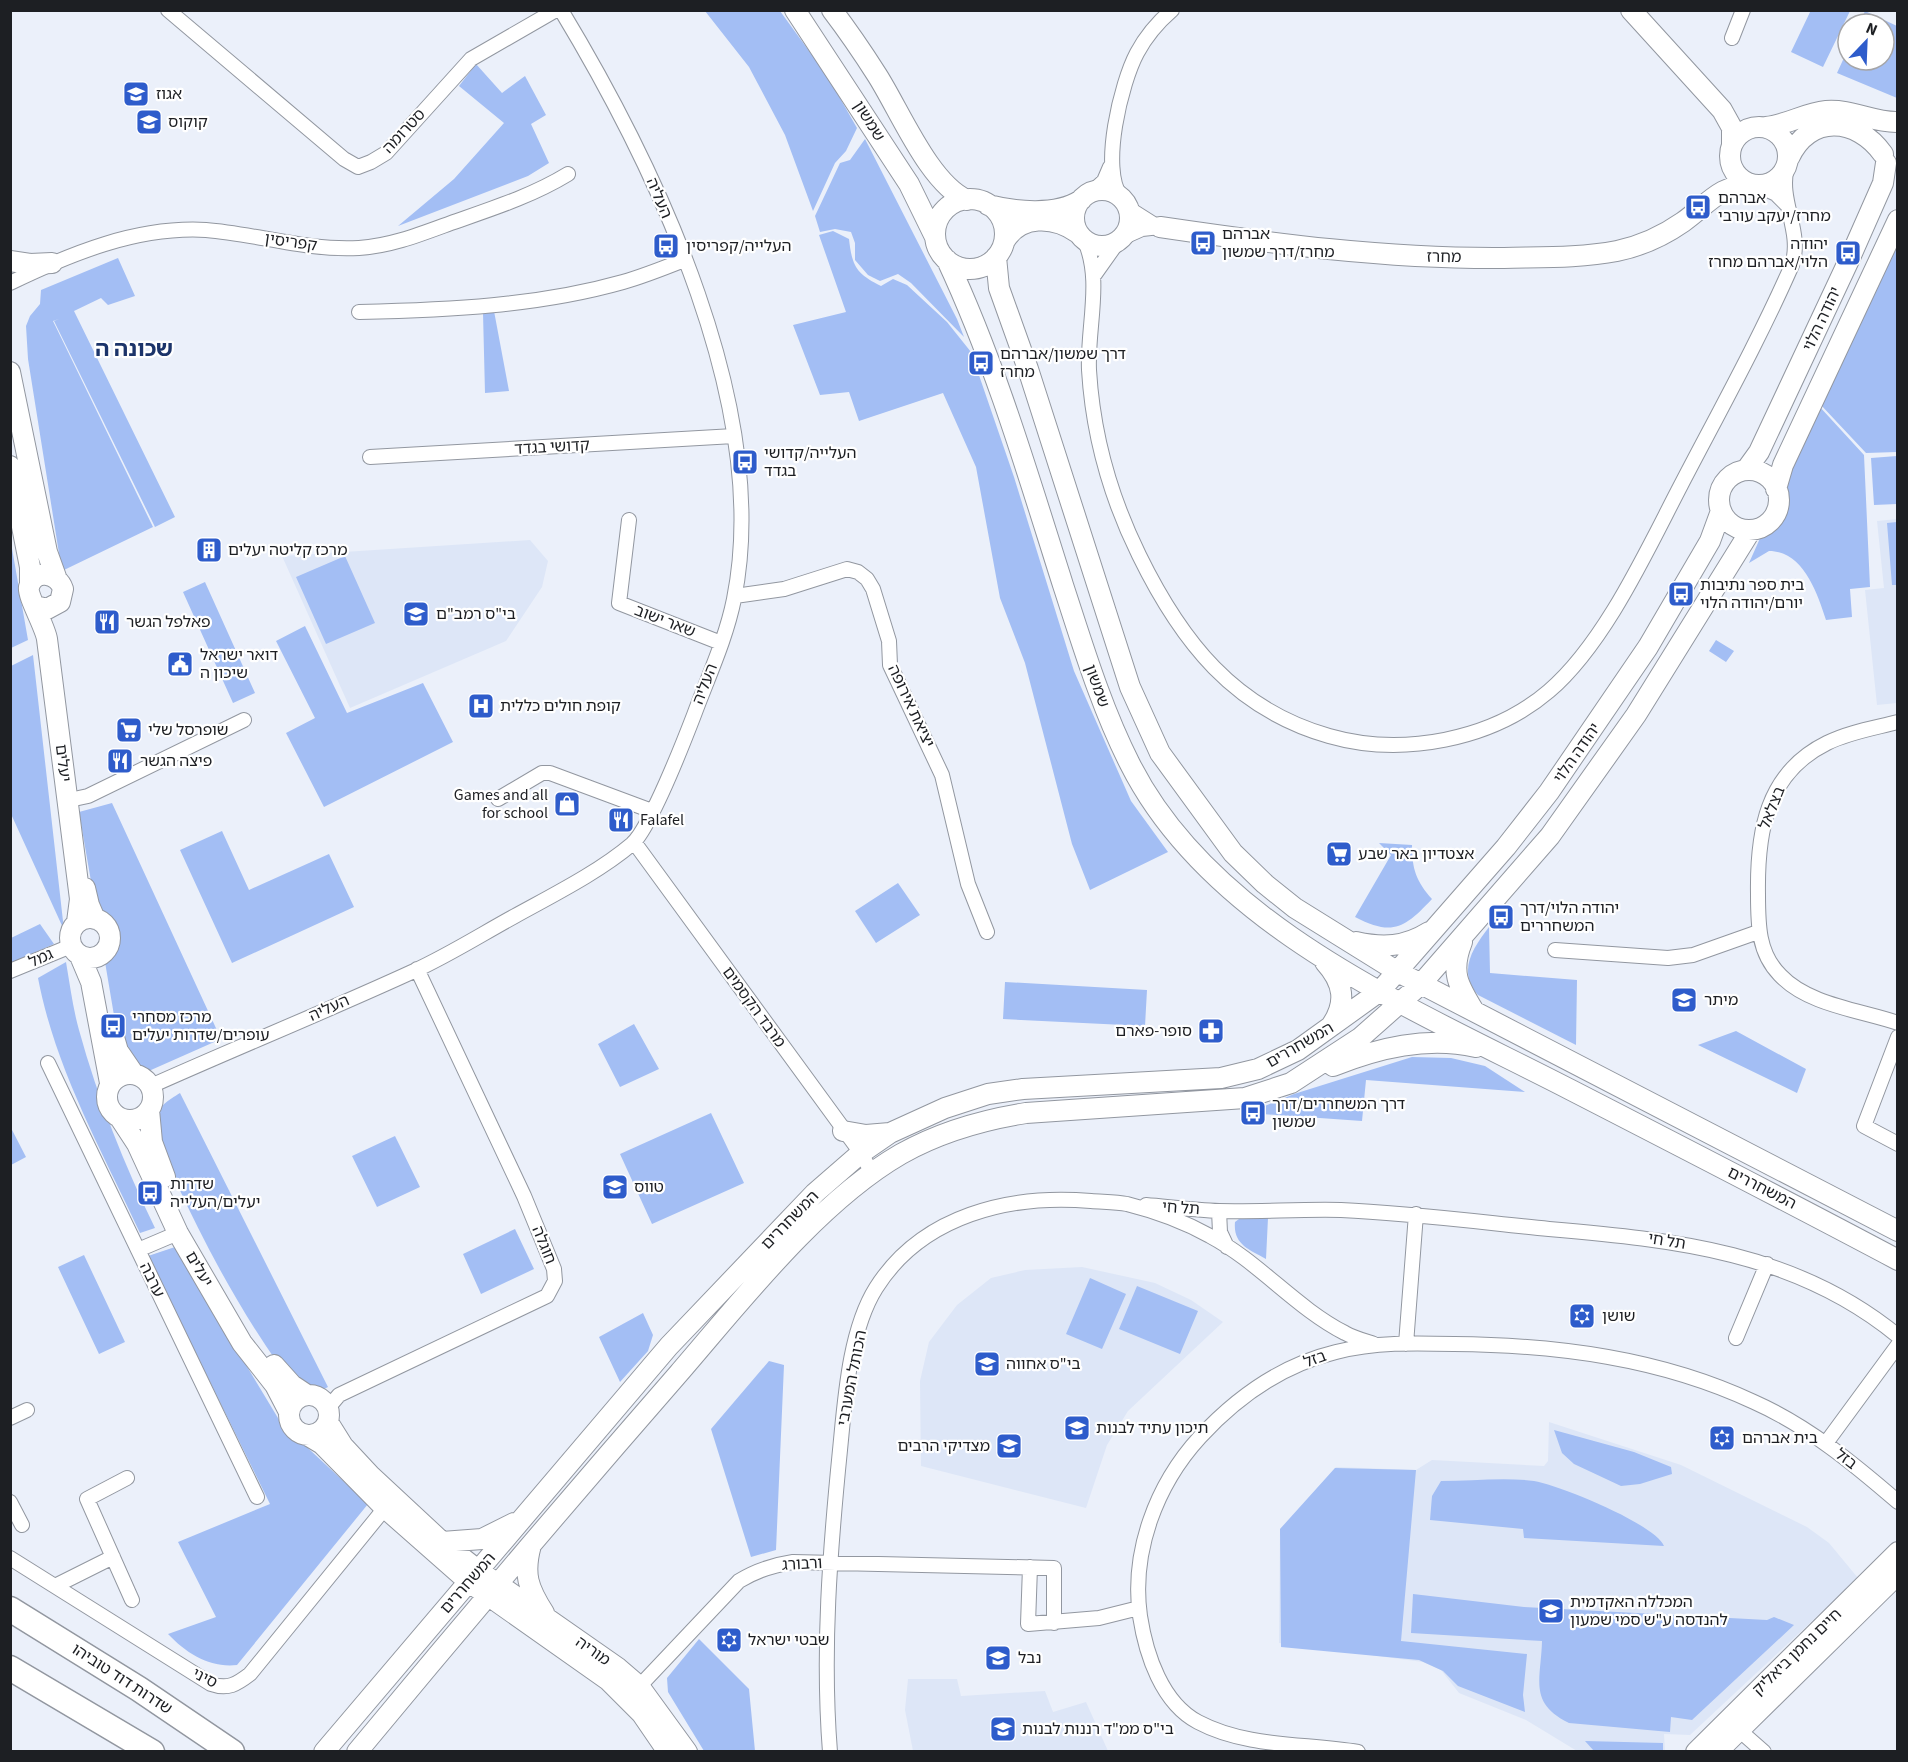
<svg xmlns="http://www.w3.org/2000/svg" width="1908" height="1762" font-family="'Source Sans 3','Noto Sans Hebrew',sans-serif">
<style>
.built{fill:#dde6f7}
.green{fill:#a3bef4}
.lines{fill:none;stroke-linecap:round;stroke-linejoin:round}
.street-casing{stroke:#9297a0;stroke-width:16}
.secondary-casing{stroke:#9297a0;stroke-width:22}
.highway-casing{stroke:#9297a0;stroke-width:27}
.street{stroke:#fff;stroke-width:14}
.secondary{stroke:#fff;stroke-width:20}
.highway{stroke:#fff;stroke-width:24}
.labels{text-anchor:middle;dominant-baseline:central;stroke-width:4.5;stroke-linejoin:round;paint-order:stroke}
.poi-label{font-size:16px;fill:#1d1f23;stroke:#fff;text-anchor:start}
.street-label{font-size:16px;fill:#1d1f23;stroke:#fff}
.district-label{font-size:22px;font-weight:bold;fill:#1c346a;stroke:#fff}
</style>
<rect width="100%" height="100%" fill="#ebf0fa"/>
<path class="built" d="M1897,519v184l-20,2 -12,-115 19,-2 -7,-67z
M530,540l18,21 -6,26 -36,54 -156,67 -68,-152z
M1082,1267l73,16 36,17 32,22 -95,89 -21,34 -21,63 -165,-42 -1,-85 9,-39 28,-37 34,-27 34,-8z
M1549,1422l132,43 126,62 22,16 29,35 -168,157 -26,-1 1,17h-88l-51,-31 -67,-27 -18,-23 -18,-8 -144,-19 1,-112 56,-64 80,3 16,-10 112,6 4,-5z
M908,1679h49l4,17 84,-5 8,21 33,-10 22,49h-195l-8,-41z"/>
<path class="green" d="M1811,10l39,1 -27,56 -32,-15z
M705,11h75l48,66 29,51 -11,23 -11,12 -22,48 -28,-76 -36,-68z
M1865,11l32,15v72l-60,-25 11,-24v11h36v-36h-25z
M476,64l26,29 23,-17 21,39 -15,9 18,39 -21,13 -130,50 56,-47 50,-56 -45,-37z
M865,139l92,180 7,18 -53,-54 -13,-9 -18,7 -12,-6 -13,-15v-17l-4,-11 -16,-3 -15,3 -5,-16 25,-53 10,-3z
M833,231l16,8c3,28 8,35 32,47l12,-7 14,6 40,37 24,30 43,125 60,194 57,130 37,51 -78,38 -18,-46 -47,-181 -25,-65 -24,-131 -33,-74 -84,28 -10,-29 -29,3 -27,-70 53,-13 -27,-77z
M1897,240v212l-31,1 -46,-49z
M118,258l17,38 -27,9 -7,-7 -27,13 101,206 -20,10 -101,-206 5,-2 -6,2 100,206 -89,43 -3,-4 -33,-207 -2,-33 4,-10 10,-12 1,-14z
M494,311l15,80 -24,2 -2,-80z
M1819,406l45,49 6,132 -20,2 2,28 -26,3c-9,-28 -23,-69 -57,-69l-20,12z
M1897,456v48l-23,1 -3,-47z
M1897,522v63h-5l-5,-62z
M10,537l18,103 -17,8h-1z
M345,556l30,67 -49,21 -30,-67z
M205,582l50,111 -22,10 -50,-111z
M305,626l42,87 76,-30 30,59 -129,65 -38,-74 29,-15 -39,-77z
M1716,640l18,11 -8,11 -17,-11z
M33,655l31,275 -53,-116v-148z
M112,803l109,236 -79,35 -23,-29 -14,-83c18,-16 14,-43 -9,-52l-17,-98z
M222,831l27,59 80,-36 25,53 -122,56 -52,-113z
M1379,843l33,2c0,24 4,36 20,54 -28,30 -40,37 -77,18l36,-62z
M898,883l22,32 -44,28 -21,-32z
M40,924l14,20 -43,19v-25z
M1489,927l1,46 87,7 -1,65 -98,-50c-21,-24 -5,-47 11,-68z
M66,962c4,23 7,47 13,68 19,69 45,134 76,198l-15,5c-38,-82 -85,-165 -102,-255z
M1005,982l142,8 -2,36 -142,-7z
M634,1024l25,45 -39,18 -22,-43z
M1736,1031l70,38 -9,24 -99,-48z
M1412,1057l39,1 34,8 40,26 -159,-12 -4,41 -114,-8 46,-19z
M180,1093l148,294 -24,12c-52,-67 -93,-141 -128,-217 -8,-18 -26,-39 -23,-60 2,-14 16,-22 27,-29z
M711,1113l33,70 -92,41 -32,-70z
M10,1126l16,31 -15,8h-1z
M395,1136l25,51 -43,20 -25,-51z
M1243,1216l25,2 -2,41c-18,-10 -33,-15 -31,-37z
M515,1229l19,40 -53,25 -18,-40z
M175,1247l106,176 87,81 -131,161c-27,3 -50,-11 -69,-31l48,-17 -38,-75 92,-38 -122,-248z
M84,1255l41,87 -26,12 -41,-87z
M1090,1278l36,16 -24,55 -36,-15z
M1137,1286l61,25 -18,43 -61,-25z
M643,1313l10,22 -5,16 -28,31 -21,-45z
M769,1361l15,4 -8,185 -25,7 -40,-128z
M1554,1430l80,22 37,15 1,7 -32,10 -19,2 -47,-22 -12,-11z
M1335,1468l81,2 -15,171 126,13 -4,41 2,17 -67,-26 -15,-15 -24,-11 -138,-13 -1,-118z
M1441,1481c30,0 64,-4 93,0 25,4 121,43 130,65l-140,-8 -1,-9 -93,-9 2,-24z
M1413,1594l111,13 243,13 7,-3 20,8 -102,95 -21,-3 -1,15 -101,-9c-41,-20 -28,-43 -27,-82l-131,-8z
M699,1639l50,50 6,62h-51l-36,-59 -1,-14z
M1585,1741l78,2v8h-69z"/>
<g class="lines">
<defs>
<path id="street" d="M168,10l176,149 14,8 13,-5 15,-9 85,-94 85,-49
M1732,38l11,-28
M1757,185l19,9 11,11
M1092,192l12,-11 6,-14
M1121,197c-21,-28 0,-114 16,-144 9,-17 20,-30 35,-43
M1128,208l30,19
M1124,237l18,-8 18,-2
M1084,239c19,41 3,87 5,131 4,66 21,126 50,185 42,86 95,154 190,181 73,21 163,4 220,-45 56,-48 98,-141 132,-206 38,-73 78,-145 111,-220 11,-34 -14,-64 -5,-98
M1095,274l22,-31
M10,283c60,-29 127,-57 196,-53 51,4 101,21 153,18 32,-2 62,-14 92,-25 40,-14 81,-27 117,-49
M359,312c89,-2 179,-6 264,-30 21,-6 41,-14 61,-22
M370,457l364,-21
M629,520l-10,83 102,40
M735,596l49,-7 63,-20 11,3 9,7 6,10 16,52 1,24 52,110 26,109 19,48
M1898,722c-23,6 -49,10 -71,21 -61,30 -70,89 -69,151 0,30 0,59 22,81 28,30 80,35 118,48
M74,799l14,-3 156,-76
M498,799l44,-26h8l102,38
M634,842l227,311 11,20
M1555,950l113,8 25,-3 65,-23
M10,971l61,-25
M1898,1037l-34,89 34,18
M48,1063l209,434
M151,1086c87,-39 176,-75 263,-115 35,-16 68,-37 101,-55 38,-21 84,-44 117,-72 18,-16 52,-103 62,-129 14,-38 32,-76 40,-116 38,-189 -77,-430 -173,-589
M1146,1205c24,2 49,5 73,6 40,1 81,-2 122,-1 70,3 138,12 208,19 126,11 247,23 349,107
M1219,1211l1,21 7,15
M138,1250l40,-17
M1736,1338l31,-74
M1406,1344l10,-130
M328,1408l11,-13 208,-99 8,-15 -1,-12 -30,-73 -107,-227
M10,1418l17,-8
M1826,1443l72,-98
M127,1478l-40,21 45,101
M10,1502l12,23
M10,1558l201,126c17,6 26,0 39,-10l135,-166
M1030,1567l-2,57 71,-6 40,-10
M55,1586l58,-29
M634,1692l105,-111c18,-11 34,-16 54,-19l261,6v55
M1739,1730l25,22
M830,1752c-8,-101 0,-202 10,-302 5,-50 9,-119 36,-162 46,-73 134,-94 215,-87 12,1 25,1 36,3 28,7 58,18 83,32 49,26 86,72 135,97 9,5 20,8 29,11
M1358,1752c-52,-9 -111,-4 -160,-30 -36,-19 -52,-67 -58,-106 -9,-64 16,-131 60,-179 37,-40 82,-72 136,-85 39,-10 78,-9 118,-8 103,1 206,14 300,58 54,24 100,62 144,100"/>
<path id="secondary" d="M795,10l114,174 26,53
M832,10c16,21 31,43 45,65 23,36 52,108 90,125
M1631,10l91,100 10,18v16
M1730 156a29 29 0 1 1 58 0a29 29 0 1 1-58 0Z
M1766,127c21,-2 39,-14 60,-16 25,-2 46,11 70,11
M1789,158c20,-44 68,-41 94,-4
M1074 218a28 28 0 1 1 56 0a28 28 0 1 1-56 0Z
M935 234a35 35 0 1 1 70 0a35 35 0 1 1-70 0Z
M988,205c27,7 69,11 93,-5
M1160,227c115,17 227,32 344,31 37,-1 76,0 113,-7 24,-5 46,-15 66,-29 23,-16 38,-39 69,-37
M1004,242c16,-28 50,-26 74,-9
M996,257l3,31 29,81 102,318 30,66 73,100 32,31 30,24 103,64 500,259
M947,260c49,105 81,215 116,325 20,61 38,122 67,179 82,163 286,246 441,326 109,56 218,112 327,170
M10,261l20,3 22,-1
M10,372l37,180 9,25
M10,466l20,101v17
M1746,470l13,-18 90,-192 34,-77 3,-20
M1719 500a30 30 0 1 1 60 0a30 30 0 1 1-60 0Z
M1776,489l7,-24 115,-245
M35,606l12,3 13,-7 3,-13c-5,-16 -29,-21 -34,-2 -2,9 16,39 18,52l33,260 -3,23
M85,888l4,17 6,14
M70 938a20 20 0 1 1 40 0a20 20 0 1 1-40 0Z
M1356,942c27,6 49,5 73,-10
M1462,942c-12,30 -4,43 12,69
M80,956l11,26 19,101
M1325,962c19,21 22,41 6,64
M111,1027l7,24 15,22
M1333,1066c45,-18 94,-30 143,-19
M107 1097a23 23 0 1 1 46 0a23 23 0 1 1-46 0Z
M149,1110l3,32 13,35
M120,1118l17,26 41,89 64,110 33,42 14,27
M843,1131l23,4 24,-2
M274,1365l18,20 15,10
M289 1415a20 20 0 1 1 40 0a20 20 0 1 1-40 0Z
M328,1422l15,24 27,29 72,67 37,29 139,97 21,18 48,66
M307,1435l15,9 63,64 84,74 139,98 34,34 26,38
M442,1542l40,-3 32,-16
M531,1545c-8,29 -3,43 13,68
M324,1752l345,-406 146,-153 46,-40 29,-20 55,-25 43,-14 35,-5 198,-11 37,-9 40,-19 82,-59 126,-144 43,-55 99,-145 62,-106 11,-30
M357,1752c106,-128 213,-254 322,-379 63,-73 139,-171 222,-219 39,-22 81,-34 125,-41l219,-15 46,-15 69,-45 61,-54 129,-148 86,-121 115,-185
M1696,1752l202,-200
M1717,1752l181,-178"/>
<path id="highway" d="M10,1609l129,80 93,63
M10,1668l142,84"/>
</defs>
<use href="#street" class="street-casing"/>
<use href="#secondary" class="secondary-casing"/>
<use href="#highway" class="highway-casing"/>
<use href="#street" class="street"/>
<use href="#secondary" class="secondary"/>
<use href="#highway" class="highway"/>
</g>
<defs>
<symbol id="school-square" viewBox="-11 -11 22 22"><rect x="-9" y="-9" width="18" height="18" rx="4" fill="#2e5ccb" stroke="#fff"/><path d="M0-5L7-2L0 1L-7-2ZM-4 1L0 2.5L4 1V4Q0 6-4 4Z" fill="#fff"/></symbol>
<symbol id="bus-square" viewBox="-11 -11 22 22"><rect x="-9" y="-9" width="18" height="18" rx="4" fill="#2e5ccb" stroke="#fff"/><path d="M-5-6H5V4H4V6H2V4H-2V6H-4V4H-5ZM-3.5-4V0h7V-4ZM-3.5 1.2v1.5H-2V1.2ZM2 1.2v1.5H3.5V1.2Z" fill="#fff"/></symbol>
<symbol id="building-square" viewBox="-11 -11 22 22"><rect x="-9" y="-9" width="18" height="18" rx="4" fill="#2e5ccb" stroke="#fff"/><path d="M-4-6H4V6H1V3H-1V6H-4ZM-2.5-4.3h1.7v1.8h-1.7ZM.8-4.3h1.7v1.8H.8ZM-2.5-1h1.7V.8h-1.7ZM.8-1h1.7V.8H.8Z" fill="#fff"/></symbol>
<symbol id="restaurant-square" viewBox="-11 -11 22 22"><rect x="-9" y="-9" width="18" height="18" rx="4" fill="#2e5ccb" stroke="#fff"/><path d="M-5-6h1v4h1v-4h1v4h1v-4h1v5L-1.5 .5V6h-2V.5L-5-1ZM5-6V6H3V1.5H1.5Q1.5-4 5-6Z" fill="#fff"/></symbol>
<symbol id="civic-square" viewBox="-11 -11 22 22"><rect x="-9" y="-9" width="18" height="18" rx="4" fill="#2e5ccb" stroke="#fff"/><path d="M-.6-6.5H3V-4.5H.6V-3L4-1V1h2V6H-6V1h2V-1L-.6-3ZM-1.2 2.5V6h2.4V2.5Z" fill="#fff"/></symbol>
<symbol id="hospital-square" viewBox="-11 -11 22 22"><rect x="-9" y="-9" width="18" height="18" rx="4" fill="#2e5ccb" stroke="#fff"/><path d="M-5-5h3v3.5h4V-5h3V5h-3V1.5h-4V5h-3Z" fill="#fff"/></symbol>
<symbol id="supermarket-square" viewBox="-11 -11 22 22"><rect x="-9" y="-9" width="18" height="18" rx="4" fill="#2e5ccb" stroke="#fff"/><path d="M-6-5.5h2.5l.6 2H6L4.5 2H-2.5L-4.4-4H-6ZM-1.5 3.2a1.3 1.3 0 1 0 .1 0ZM3 3.2a1.3 1.3 0 1 0 .1 0Z" fill="#fff"/></symbol>
<symbol id="shop-square" viewBox="-11 -11 22 22"><rect x="-9" y="-9" width="18" height="18" rx="4" fill="#2e5ccb" stroke="#fff"/><path d="M-5-2.5h2.3a2.7 3.5 0 0 1 5.4 0H5L5.5 6h-11ZM-1.5-2.5h3a1.5 2.3 0 0 0-3 0Z" fill="#fff"/></symbol>
<symbol id="pharmacy-square" viewBox="-11 -11 22 22"><rect x="-9" y="-9" width="18" height="18" rx="4" fill="#2e5ccb" stroke="#fff"/><path d="M-2-6h4v4h4v4h-4v4h-4v-4h-4v-4h4Z" fill="#fff"/></symbol>
<symbol id="synagogue-square" viewBox="-11 -11 22 22"><rect x="-9" y="-9" width="18" height="18" rx="4" fill="#2e5ccb" stroke="#fff"/><path d="M0-6.5L5.6 3.2H-5.6ZM0 6.5L5.6-3.2H-5.6Z" fill="#fff"/></symbol>
<symbol id="university-square" viewBox="-11 -11 22 22"><rect x="-9" y="-9" width="18" height="18" rx="4" fill="#2e5ccb" stroke="#fff"/><path d="M0-5L7-2L0 1L-7-2ZM-4 1L0 2.5L4 1V4Q0 6-4 4Z" fill="#fff"/></symbol>
</defs>
<g fill-rule="evenodd">
<use href="#school-square" x="121" y="79" width="30" height="30"/>
<use href="#school-square" x="134" y="107" width="30" height="30"/>
<use href="#bus-square" x="1683" y="192" width="30" height="30"/>
<use href="#bus-square" x="1188" y="228" width="30" height="30"/>
<use href="#bus-square" x="651" y="231" width="30" height="30"/>
<use href="#bus-square" x="1833" y="238" width="30" height="30"/>
<use href="#bus-square" x="966" y="348" width="30" height="30"/>
<use href="#bus-square" x="730" y="447" width="30" height="30"/>
<use href="#building-square" x="194" y="535" width="30" height="30"/>
<use href="#bus-square" x="1666" y="579" width="30" height="30"/>
<use href="#school-square" x="401" y="599" width="30" height="30"/>
<use href="#restaurant-square" x="92" y="607" width="30" height="30"/>
<use href="#civic-square" x="165" y="649" width="30" height="30"/>
<use href="#hospital-square" x="466" y="691" width="30" height="30"/>
<use href="#supermarket-square" x="114" y="715" width="30" height="30"/>
<use href="#restaurant-square" x="105" y="746" width="30" height="30"/>
<use href="#shop-square" x="552" y="789" width="30" height="30"/>
<use href="#restaurant-square" x="606" y="805" width="30" height="30"/>
<use href="#supermarket-square" x="1324" y="839" width="30" height="30"/>
<use href="#bus-square" x="1486" y="902" width="30" height="30"/>
<use href="#school-square" x="1669" y="985" width="30" height="30"/>
<use href="#bus-square" x="98" y="1011" width="30" height="30"/>
<use href="#pharmacy-square" x="1196" y="1016" width="30" height="30"/>
<use href="#bus-square" x="1238" y="1098" width="30" height="30"/>
<use href="#school-square" x="600" y="1172" width="30" height="30"/>
<use href="#bus-square" x="135" y="1178" width="30" height="30"/>
<use href="#synagogue-square" x="1567" y="1301" width="30" height="30"/>
<use href="#school-square" x="972" y="1349" width="30" height="30"/>
<use href="#school-square" x="1062" y="1413" width="30" height="30"/>
<use href="#synagogue-square" x="1707" y="1423" width="30" height="30"/>
<use href="#school-square" x="994" y="1431" width="30" height="30"/>
<use href="#university-square" x="1536" y="1596" width="30" height="30"/>
<use href="#synagogue-square" x="714" y="1625" width="30" height="30"/>
<use href="#school-square" x="983" y="1643" width="30" height="30"/>
<use href="#school-square" x="988" y="1714" width="30" height="30"/>
</g>
<g class="labels">
<g class="poi-label">
<text x="156" y="94">אגוז</text>
<text x="168" y="122">קוקוס</text>
<text x="1718" y="198">אברהם<tspan x="1718" dy="18">מחרז/יעקב עורבי</tspan></text>
<text x="1222" y="234">אברהם<tspan x="1222" dy="18">מחרז/דרך שמשון</tspan></text>
<text x="1828" y="244" text-anchor="end">יהודה<tspan x="1828" dy="18">הלוי/אברהם מחרז</tspan></text>
<text x="686" y="246">העלייה/קפריסין</text>
<text x="1000" y="354">דרך שמשון/אברהם<tspan x="1000" dy="18">מחרז</tspan></text>
<text x="764" y="453">העלייה/קדושי<tspan x="764" dy="18">בגדד</tspan></text>
<text x="228" y="550">מרכז קליטה יעלים</text>
<text x="1700" y="585">בית ספר נתיבות<tspan x="1700" dy="18">יורם/יהודה הלוי</tspan></text>
<text x="436" y="614">בי"ס רמב"ם</text>
<text x="126" y="622">פאלפל הגשר</text>
<text x="200" y="655">דואר ישראל<tspan x="200" dy="18">שיכון ה</tspan></text>
<text x="500" y="706">קופת חולים כללית</text>
<text x="148" y="730">שופרסל שלי</text>
<text x="140" y="761">פיצה הגשר</text>
<text x="548" y="795" text-anchor="end">Games and all<tspan x="548" dy="18">for school</tspan></text>
<text x="640" y="820">Falafel</text>
<text x="1358" y="854">אצטדיון באר שבע</text>
<text x="1520" y="908">יהודה הלוי/דרך<tspan x="1520" dy="18">המשחררים</tspan></text>
<text x="1704" y="1000">מיתר</text>
<text x="132" y="1017">מרכז מסחרי<tspan x="132" dy="18">עופרים/שדרות יעלים</tspan></text>
<text x="1192" y="1031" text-anchor="end">סופר-פארם</text>
<text x="1272" y="1104">דרך המשחררים/דרך<tspan x="1272" dy="18">שמשון</tspan></text>
<text x="170" y="1184">שדרות<tspan x="170" dy="18">יעלים/העלייה</tspan></text>
<text x="634" y="1187">טווס</text>
<text x="1602" y="1316">שושן</text>
<text x="1006" y="1364">בי"ס אחווה</text>
<text x="1096" y="1428">תיכון עתיד לבנות</text>
<text x="1742" y="1438">בית אברהם</text>
<text x="990" y="1446" text-anchor="end">מצדיקי הרבים</text>
<text x="1570" y="1602">המכללה האקדמית<tspan x="1570" dy="18">להנדסה ע"ש סמי שמעון</tspan></text>
<text x="748" y="1640">שבטי ישראל</text>
<text x="1018" y="1658">נבל</text>
<text x="1022" y="1729">בי"ס ממ"ד רננות לבנות</text>
</g>
<g class="street-label">
<text transform="translate(869 121) rotate(58)">שמשון</text>
<text transform="translate(404 131) rotate(-47)">סטרומה</text>
<text transform="translate(659 198) rotate(67)">העליה</text>
<text transform="translate(291 242) rotate(8)">קפריסין</text>
<text transform="translate(1444 257) rotate(1)">מחרז</text>
<text transform="translate(1822 319) rotate(-65)">יהודה הלוי</text>
<text transform="translate(552 447) rotate(-3)">קדושי בגדד</text>
<text transform="translate(665 621) rotate(21)">שאר ישוב</text>
<text transform="translate(705 684) rotate(-69)">העליה</text>
<text transform="translate(1097 686) rotate(70)">שמשון</text>
<text transform="translate(911 706) rotate(65)">יציאת אירופה</text>
<text transform="translate(1577 753) rotate(-55)">יהודה הלוי</text>
<text transform="translate(63 763) rotate(83)">יעלים</text>
<text transform="translate(1772 808) rotate(-68)">בצלאל</text>
<text transform="translate(41 958) rotate(-24)">גמל</text>
<text transform="translate(754 1007) rotate(54)">מרבד הקסמים</text>
<text transform="translate(329 1008) rotate(-24)">העליה</text>
<text transform="translate(1300 1045) rotate(-30)">המשחררים</text>
<text transform="translate(1762 1188) rotate(27)">המשחררים</text>
<text transform="translate(1181 1208) rotate(4)">תל חי</text>
<text transform="translate(790 1220) rotate(-46)">המשחררים</text>
<text transform="translate(1667 1241) rotate(9)">תל חי</text>
<text transform="translate(544 1245) rotate(68)">חוגלה</text>
<text transform="translate(199 1269) rotate(60)">יעלים</text>
<text transform="translate(152 1280) rotate(64)">ערבה</text>
<text transform="translate(1315 1359) rotate(-20)">בזל</text>
<text transform="translate(852 1378) rotate(-79)">הכותל המערבי</text>
<text transform="translate(1846 1459) rotate(38)">בזל</text>
<text transform="translate(802 1564) rotate(-3)">ורבורג</text>
<text transform="translate(468 1583) rotate(-49)">המשחררים</text>
<text transform="translate(593 1651) rotate(35)">מוריה</text>
<text transform="translate(1797 1652) rotate(-44)">חיים נחמן ביאליק</text>
<text transform="translate(205 1678) rotate(26)">סיני</text>
<text transform="translate(122 1679) rotate(33)">שדרות דוד טוביהו</text>
</g>
<g class="district-label">
<text x="134" y="349">שכונה ה</text>
</g>
</g>
<rect width="1908" height="1762" fill="none" stroke="#1d1f23" stroke-width="24"/>
<g transform="translate(1866 42) rotate(23)"><circle r="28" fill="#ffffff" stroke="#a5a5a7" stroke-width="1.5"/>
<path d="M0-4.5L10 22L0 15L-10 22Z" fill="#2e5ccb"/>
<text y="-9" font-size="16" font-weight="bold" text-anchor="middle" fill="#1d1f23">N</text>
</g>
</svg>
